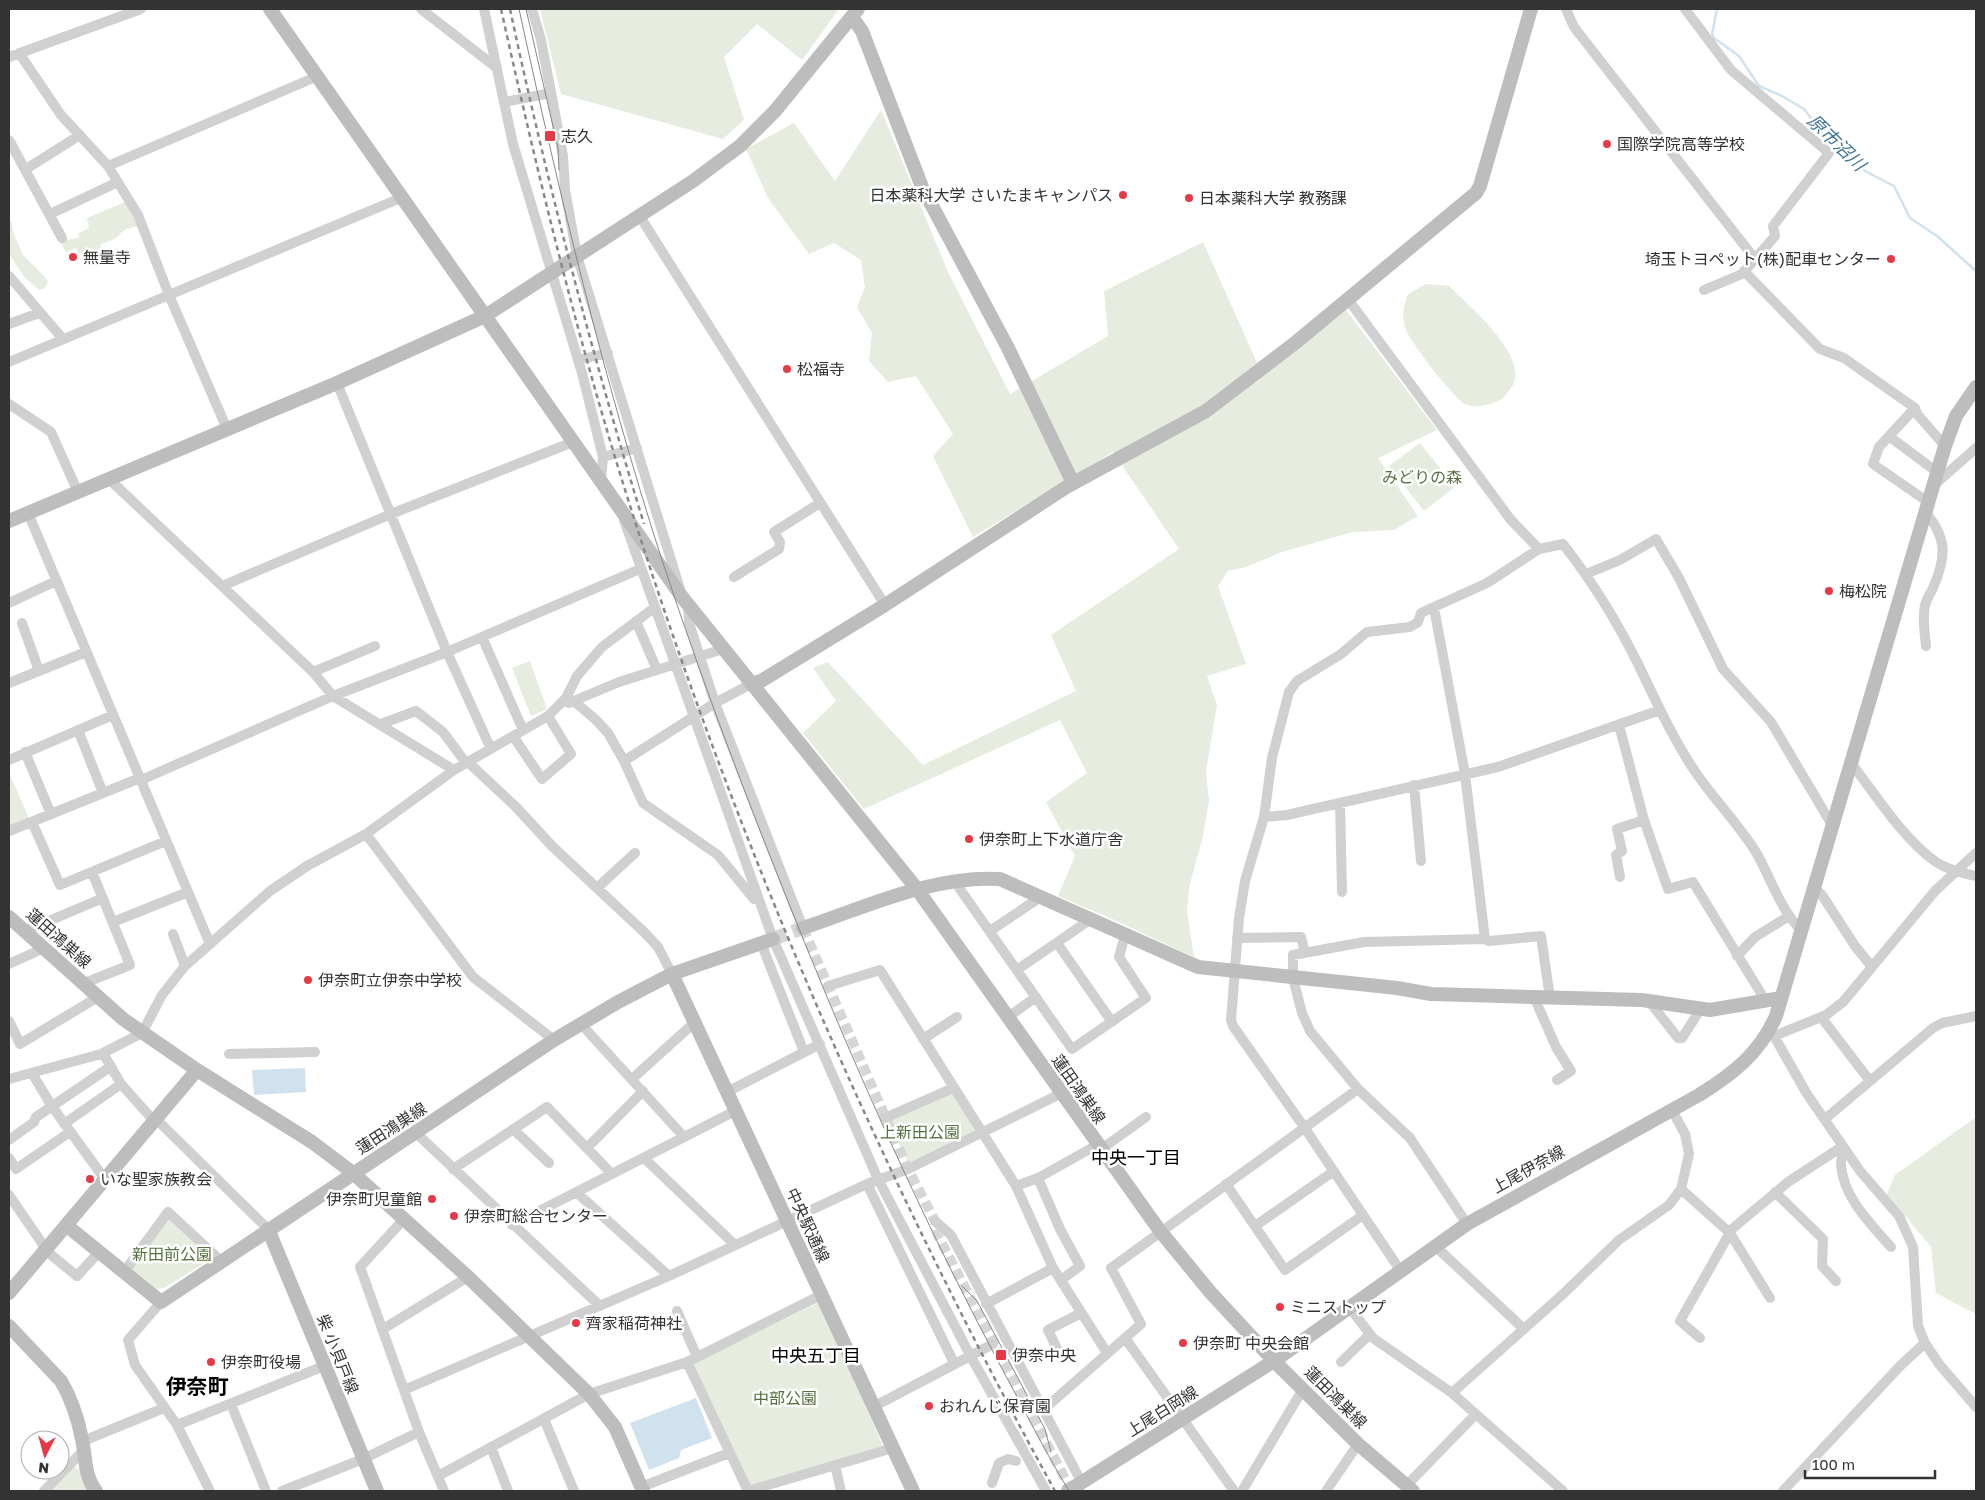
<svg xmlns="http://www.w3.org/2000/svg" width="1985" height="1500" font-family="'Golos Text','Noto Sans JP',sans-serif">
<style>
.green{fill:#e6ecdf}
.water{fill:#cfe2ee}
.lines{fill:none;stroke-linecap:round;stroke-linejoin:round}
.stream{stroke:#cfe2ee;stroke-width:2.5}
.street-tunnel{stroke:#d6d6d6;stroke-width:10;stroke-dasharray:10 5;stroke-linecap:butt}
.secondary-tunnel{stroke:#d6d6d6;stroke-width:14;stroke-dasharray:14 7;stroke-linecap:butt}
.street{stroke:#d0d0d0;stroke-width:10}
.secondary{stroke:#bdbdbd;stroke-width:14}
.tram{stroke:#888;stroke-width:1}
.rail{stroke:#888;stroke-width:2.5;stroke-dasharray:5 4;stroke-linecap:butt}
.poi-dot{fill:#e63946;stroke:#fff;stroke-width:2}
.labels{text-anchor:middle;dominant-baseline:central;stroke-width:5;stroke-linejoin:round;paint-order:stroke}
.poi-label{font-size:16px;fill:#333;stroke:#fff;text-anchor:start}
.park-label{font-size:16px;fill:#56703f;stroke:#fff}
.street-label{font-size:16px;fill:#333;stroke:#fff}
.water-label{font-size:18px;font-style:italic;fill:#3f7597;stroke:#fff}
.neighbourhood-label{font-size:18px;fill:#000;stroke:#fff}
.district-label{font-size:21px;font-weight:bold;fill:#000;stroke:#fff}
</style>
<rect width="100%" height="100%" fill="#fff"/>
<path class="green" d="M540,9h299l-37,51 -45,-36 -33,33 20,63 -21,19 -162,-45z
M881,110l67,162 62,122 98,-58 -4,-45 99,-49 60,134 83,-66 91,120 -59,28 40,58 -24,14 -41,2 -71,20 -36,15 -18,4 -10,15 28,78 -39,12 10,29 -11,66 3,30 -6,35 -14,51 -2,24 7,46 -84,-39 -52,-22 17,-40 -29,-54 41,-29 -27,-53 -196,89 -61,-76 33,-32 -23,-33 15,-6 95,103 153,-74 -25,-56 128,-86 -66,-97 -140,85 -40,-81 20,-22 -37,-58 -28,6 -19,-21 3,-28 -15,-26 8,-19 -4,-28 -27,-17 -25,11 -41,-56 -22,-49 48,-26 41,58z
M125,202l13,24 -14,4 -9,9 -14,5v8l-11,5 -2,-4 -9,1 -3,-6 -10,4 -7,-11 19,-3 1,-5 10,-5 -2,-10z
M12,222l1,10 10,23 22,22 3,5 -3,6 -6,2 -14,-12 -16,-24v-31z
M1426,284l23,2c19,19 84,73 62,102 -4,5 -7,11 -13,13 -10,4 -22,8 -33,3 -12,-7 -57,-64 -60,-77 -3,-13 -2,-21 3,-33z
M1420,443l35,44 -31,24 -35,-45z
M530,661l17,48 -16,7 -19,-48z
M9,773l21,47 -21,9z
M952,1091l23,40 -66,33 -21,-43z
M1976,1117v197l-40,-21 -5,-46 -44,-53 8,-19z
M167,1218l44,41 -47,29 -8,1 -25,-20z
M820,1302l63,144 -134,41 -57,-123z
M72,1466l7,3 10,22h-40z"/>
<path class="water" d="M305,1068l1,24 -52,3 -2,-25z
M696,1398l16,40 -31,12 -2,8 -30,12 -19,-47z"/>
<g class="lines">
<path class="stream" d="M1717,9l-5,25 2,4 25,18 20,30 23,10 22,13 17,22 44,40 29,15 16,32 27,18 39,35"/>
<path class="street-tunnel" d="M803,928l105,241 27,52 3,15 133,254"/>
<path class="secondary-tunnel" d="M773,939l30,-11"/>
<path class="street" d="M421,9l76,59
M484,9l29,135 69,229 21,84 -2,24
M532,9l9,31 22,116 2,34 12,66 103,333
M1566,9l8,18 181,232
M1685,9l46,61 98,83 -56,73 2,10 -33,38 -38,16
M19,53l42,62 47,51 30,49 31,80 58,134
M9,57l132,-48
M504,102l47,-9
M9,140l53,98
M108,166l210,-90
M26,169l54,-34
M50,214l68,-32
M639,215l246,390
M1744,271l76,78 24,9 71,50 2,6 28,32
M9,276l54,63
M1347,298l164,222 28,29
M9,324l30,-11
M578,360l30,-7
M9,362l394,-165
M337,383l110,269 44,97
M9,404l42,28 27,60
M1915,408l-36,39 -6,17 55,38
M1890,437l47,35
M603,457l34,-9
M109,479l204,193 20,24 121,74
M1933,486l43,-38
M1925,512c23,26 21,46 8,76 -3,6 -7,12 -8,18 -3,12 0,28 1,40
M28,513l182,431
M624,520l149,419 105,240 92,176 76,136
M1586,574l34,-14 36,-21 23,39 44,91 48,53 61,103
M734,577l45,-28 1,-7 -6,-10 46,-29
M222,586l169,-72 182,-72
M9,603l47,-22
M688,604l1,19 26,80 88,225
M1434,608l31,166 20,165 4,2 52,-5 9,62
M636,621l21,49
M22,623l17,48
M482,637l41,93
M313,672l62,-26
M9,683l77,-31
M566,698l8,3 22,19 12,13 16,28 19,42 75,52 36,44
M569,703l50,-21 104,-33
M381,724l35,-13 27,21 23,31
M1619,725l25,95 24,69 25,-7 72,118
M78,730l25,63
M513,736l29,43 29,-25 -23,-38
M25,752l26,62
M9,760l104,-45
M624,761l91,-58 36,-19
M468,762l48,45 36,39 93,87 13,14 14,27
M1851,763c25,32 52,76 85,99 12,8 27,11 40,14
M141,780l192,-84 114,-44 193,-83
M1414,785l7,76
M1340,803l2,89
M1264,817l23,-2 211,-48 162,-57
M32,822l28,63 106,-44
M9,831l131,-53
M366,834l107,143 81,63
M1620,877l-4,-22 6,-4 -5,-22 27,-9
M955,882l117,167 74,-51 -27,-41 6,-22
M1813,887l9,8 33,51 17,21
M597,888l38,-35
M113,922l75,-30
M25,931l78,-33
M990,931l52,-35
M173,934l12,32
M1237,938l64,-1 4,16
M761,943l43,109
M1057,943l55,79
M1737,956l18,-19 34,-21
M9,964l35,-16
M1017,970l74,-51
M82,984l48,-19 -38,-93
M828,986l52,-16 136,216 37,82 54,85
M1534,997l22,50 15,24 -14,9
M1649,1001l29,37h4l18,-28
M1008,1017l28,-20
M1821,1017l49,64
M9,1021l11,23 78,-47
M581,1024l103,113
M1769,1033l5,3 33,58 53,77 39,45 14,31 5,79 7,17 14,21 37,43
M1774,1036l52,-21 17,-13 92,-111 41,-38
M923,1039l34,-22
M103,1053l18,31 33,37
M229,1054l86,-2
M32,1073l19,32 53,73
M9,1079l92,-25 41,-21 20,-38 23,-29 85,-75 37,-25 59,-32 88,-64 94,-54 18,-18 11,-22 25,-29 52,-39
M632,1079l63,-57
M727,1092l93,-48
M885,1118l68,-30
M156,1119l112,110
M1825,1119l108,-91 9,-5 34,-7
M64,1124l57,-40
M513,1129l36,34
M416,1133l184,173
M9,1140l25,-18 2,-5 74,-50
M1843,1146c0,6 -2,13 -2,19 2,32 30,59 50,82
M587,1148l56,-57
M1100,1150l46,-33
M9,1158l7,11 54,-37
M644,1158l91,87
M453,1169l94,-62 65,67
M1038,1178l22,51 20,37 -19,14
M867,1184l87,179
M1226,1184l59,86 78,-55
M1016,1186l22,-8 59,-33
M1681,1189l49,44 40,65
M576,1192l93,84
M1775,1192l48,47 -1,27 14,15
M9,1195l37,54
M404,1219l-44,48 59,165 25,59
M935,1221l16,14 131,248
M1467,1224l-57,-86 -52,-49 -48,-58 -8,-18 -9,-35v-23l71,-13 121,-3
M512,1225l223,-114
M1255,1226l79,-55
M1435,1246l89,83
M45,1250l32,26 22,-24
M1400,1270l-96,-143 -71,-101 -2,-6 8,-102 6,-37 19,-64 8,-59 17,-66 8,-11 44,-27 26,-22 43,-5 8,-5 3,-9 66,-30 52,-34 24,-5c29,37 55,79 76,122 17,35 33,71 55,104 18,27 42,51 60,79 16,26 25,59 47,81
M124,1272l44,-60 53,49
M161,1302l-33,38 7,25 42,60 147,-59
M986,1304l67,-36
M1350,1308l23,30 79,55 111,98
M677,1311l20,46
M383,1329l85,-52
M1125,1338l109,153
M1700,1338l-20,-17 52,-92 56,-47 55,-36
M1062,1359l-14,-29 33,-17
M687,1362l61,129 145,-43
M1341,1362l29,-28
M404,1390l265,-114 198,-92 41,-15 154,-76
M1452,1393l110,-98 57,-55 50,-35 12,-16 8,-35 -4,-20 -13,-24
M231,1404l35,87
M873,1407l120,-63
M1043,1410l98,-86 -30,-56 247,-179
M544,1419l30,72
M177,1425l33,66
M83,1441l81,-33
M491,1447l17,44
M835,1465l6,26
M438,1476l151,-82 98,-32 134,-67
M992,1483l7,-20 9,-4 8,2
M1407,1485l68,-70
M641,1487l88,-34
M44,1491l39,-40
M282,1491l81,-32 56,-27
M1242,1491l61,-102
M1326,1491l32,-47
M1783,1491l118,-126 24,-22"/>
<path class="secondary" d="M270,9l412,588 235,292 243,342 51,62 63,68 84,83 55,47
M852,17l10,14 60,156 86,161 65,135
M9,521l328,-138 148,-67 208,-135 47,-35 35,-35 83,-102
M751,684l10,-3 124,-76 183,-119 138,-75 89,-68 181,-150 4,-7 51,-177
M9,917l114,102 74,51 115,72 41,31 115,104 121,117 26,33 28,64
M803,928c63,-21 130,-53 197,-49l198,88 199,21 34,6 211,6 68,10 71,-12
M672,974l241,517
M66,1225l95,77 393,-262 64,-38 54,-28 101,-35
M268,1229l109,262
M9,1293l188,-223
M9,1326l52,55c10,17 17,38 21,58 4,18 2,37 14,52
M1068,1491l206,-130 193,-137 232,-129c34,-21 61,-42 77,-79l169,-570 11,-30 20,-29"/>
<path class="tram" d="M519,9c40,184 84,368 142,548 49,149 106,295 166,440 53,126 109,248 173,368 23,42 44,85 69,126
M526,9l32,139 1,22
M962,1286l15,15 68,128 6,23"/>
<path class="rail" d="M501,9c35,158 73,316 121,471 109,352 256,689 433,1011
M510,9c37,174 82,345 134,515"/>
</g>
<g class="poi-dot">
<rect x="544" y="130" width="12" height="12" rx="2.5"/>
<circle cx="1607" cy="144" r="5"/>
<circle cx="1123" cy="195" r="5"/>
<circle cx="1189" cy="198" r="5"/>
<circle cx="73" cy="257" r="5"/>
<circle cx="1891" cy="259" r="5"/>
<circle cx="787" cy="369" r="5"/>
<circle cx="1829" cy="591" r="5"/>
<circle cx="969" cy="839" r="5"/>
<circle cx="308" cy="980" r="5"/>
<circle cx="90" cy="1179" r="5"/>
<circle cx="432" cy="1199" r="5"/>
<circle cx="454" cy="1216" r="5"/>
<circle cx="1280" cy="1307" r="5"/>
<circle cx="576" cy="1323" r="5"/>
<circle cx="1183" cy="1343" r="5"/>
<rect x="995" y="1349" width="12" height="12" rx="2.5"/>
<circle cx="211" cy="1362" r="5"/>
<circle cx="929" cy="1406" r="5"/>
</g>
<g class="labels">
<g class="poi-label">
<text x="561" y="136">志久</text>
<text x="1617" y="144">国際学院高等学校</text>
<text x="1113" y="195" text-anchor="end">日本薬科大学 さいたまキャンパス</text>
<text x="1199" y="198">日本薬科大学 教務課</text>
<text x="83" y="257">無量寺</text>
<text x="1881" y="259" text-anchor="end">埼玉トヨペット(株)配車センター</text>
<text x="797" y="369">松福寺</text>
<text x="1839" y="591">梅松院</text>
<text x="979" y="839">伊奈町上下水道庁舎</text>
<text x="318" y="980">伊奈町立伊奈中学校</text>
<text x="100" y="1179">いな聖家族教会</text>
<text x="422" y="1199" text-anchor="end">伊奈町児童館</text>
<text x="464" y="1216">伊奈町総合センター</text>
<text x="1290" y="1307">ミニストップ</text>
<text x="586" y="1323">齊家稲荷神社</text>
<text x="1193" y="1343">伊奈町 中央会館</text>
<text x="1012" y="1355">伊奈中央</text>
<text x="221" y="1362">伊奈町役場</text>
<text x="939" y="1406">おれんじ保育園</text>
</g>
<g class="park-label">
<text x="1422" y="477">みどりの森</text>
<text x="920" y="1132">上新田公園</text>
<text x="172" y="1254">新田前公園</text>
<text x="785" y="1398">中部公園</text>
</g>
<g class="street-label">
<text transform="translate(59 938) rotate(42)">蓮田鴻巣線</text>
<text transform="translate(1079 1089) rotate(55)">蓮田鴻巣線</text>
<text transform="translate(391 1128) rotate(-33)">蓮田鴻巣線</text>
<text transform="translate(1528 1169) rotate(-29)">上尾伊奈線</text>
<text transform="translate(808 1225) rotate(65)">中央駅通線</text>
<text transform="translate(338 1354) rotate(68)">柴 小貝戸線</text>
<text transform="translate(1336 1397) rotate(45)">蓮田鴻巣線</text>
<text transform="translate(1162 1411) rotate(-32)">上尾白岡線</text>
</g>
<g class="water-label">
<text transform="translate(1837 142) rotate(44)">原市沼川</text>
</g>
<g class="neighbourhood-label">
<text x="1136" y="1157">中央一丁目</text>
<text x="816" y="1355">中央五丁目</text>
</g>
<g class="district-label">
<text x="197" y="1386">伊奈町</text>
</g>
</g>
<rect width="1985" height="1500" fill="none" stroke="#333333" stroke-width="20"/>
<g transform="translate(45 1455) rotate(186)"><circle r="24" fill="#ffffff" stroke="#adadad"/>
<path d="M0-4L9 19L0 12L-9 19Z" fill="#e63946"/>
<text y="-8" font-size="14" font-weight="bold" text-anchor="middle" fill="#333333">N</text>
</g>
<path d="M1805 1470v8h130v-8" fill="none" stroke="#333333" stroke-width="2.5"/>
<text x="1812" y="1470" font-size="15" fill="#333333" stroke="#ffffff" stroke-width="4" paint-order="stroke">100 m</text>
</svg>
